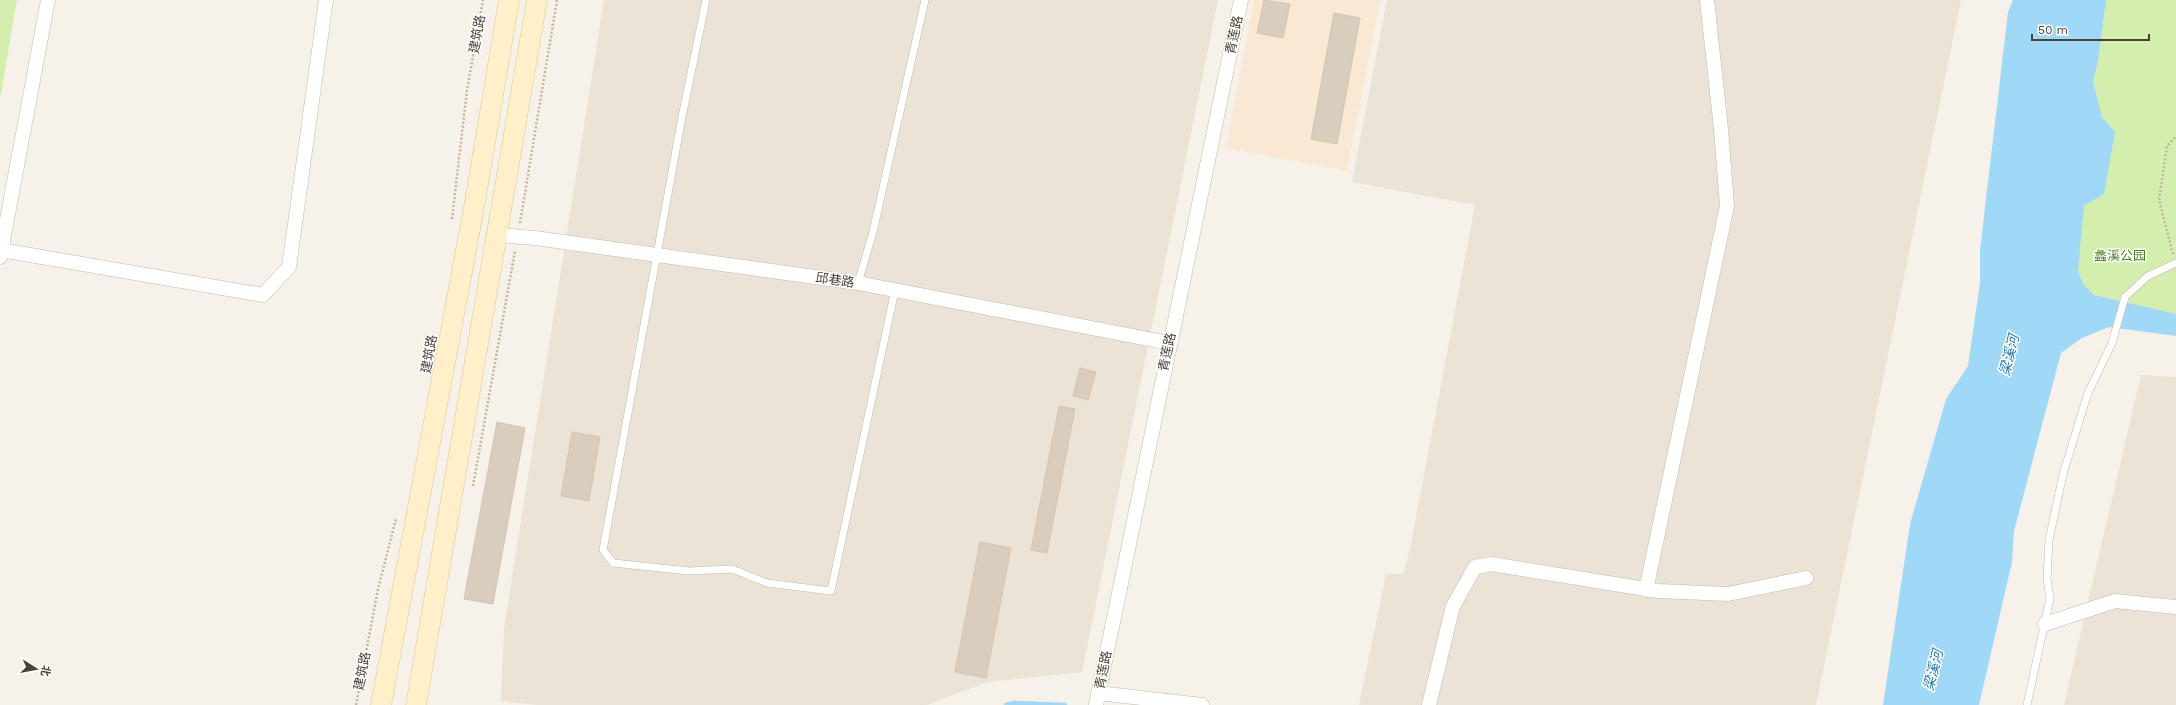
<svg xmlns="http://www.w3.org/2000/svg" width="2176" height="705" font-family="'Work Sans','Noto Sans SC',sans-serif">
<style>
.residential{fill:#ebe3d6}
.commercial{fill:#f9e8d2}
.green{fill:#d4eeae}
.water{fill:#a0d8f8}
.lines{fill:none;stroke-linecap:round;stroke-linejoin:round}
.stream{stroke:#a0d8f8;stroke-width:4.5}
.building{fill:#d9cdbd;stroke:#d5c5af}
.lane-casing{stroke:#c3b9aa;stroke-width:8}
.street-casing{stroke:#c3b9aa;stroke-width:15}
.secondary-casing{stroke:#dbc694;stroke-width:21}
.path{stroke:#c6b59a;stroke-width:2.5;stroke-dasharray:2 2;stroke-linecap:butt}
.lane{stroke:#fff;stroke-width:7}
.street{stroke:#fff;stroke-width:14}
.secondary{stroke:#fff0ca;stroke-width:20}
.labels{text-anchor:middle;dominant-baseline:central;stroke-width:3;stroke-linejoin:round;paint-order:stroke}
.street-label{font-size:13px;fill:#4b4236;stroke:#fff}
.park-label{font-size:13px;fill:#4b8422;stroke:#fff}
.water-label{font-size:14px;font-style:italic;fill:#207ab2;stroke:#fff}
</style>
<rect width="100%" height="100%" fill="#f6f2e9"/>
<path class="residential" d="M604,0h614l-136,672 -95,10 -60,23h-390l-36,-4 3,-73z
M1387,0h574l-145,705h-457l27,-131h17l7,-25 65,-344 -123,-23z
M2141,375l35,2v328h-112z"/>
<path class="commercial" d="M1254,0h126l-33,171 -121,-23z"/>
<path class="green" d="M0,0h17l-17,100z
M2097,0h79v324l-118,-24z"/>
<path class="water" d="M2013,0h93l-8,61 -5,21 9,35 13,15 -11,62 -20,12 -6,65 5,13 11,11 82,19v22l-67,-9 -27,11 -21,15 -47,178 -2,31 -33,143h-96l27,-181 36,-125 22,-33 12,-83v-33l28,-238z"/>
<g class="lines">
<path class="stream" d="M1006,705l8,-2 51,2"/>
</g>
<path class="building" d="M1264,0l26,4 -7,34 -26,-5z
M1334,13l26,5 -23,126 -26,-5z
M1080,368l16,4 -8,28 -15,-4z
M1059,406l16,3 -28,144 -16,-3z
M497,422l28,6 -32,176 -29,-5z
M572,432l28,5 -11,64 -28,-5z
M980,542l31,6 -25,130 -31,-6z"/>
<g class="lines">
<defs>
<path id="lane" d="M706,0l-24,117 -79,433 10,13 76,8 43,-2 35,14 64,8 64,-301
M858,283l15,-51 52,-232
M2027,705l23,-107 -3,-19 2,-39 14,-66 25,-81 24,-50 13,-46 23,-21 28,-13"/>
<path id="street" d="M497,235l38,3 323,45 311,60
M1,250l262,45 26,-28 37,-267
M0,257l48,-257
M1646,590l81,-384 -6,-77 -14,-129
M2045,624l70,-23 61,6
M1098,693l104,12
M1096,705l145,-705
M1429,705l24,-99 22,-39 16,-3 167,27 70,3 78,-16"/>
<path id="secondary" d="M381,705l94,-503 34,-202
M416,705l121,-705"/>
</defs>
<use href="#lane" class="lane-casing"/>
<use href="#street" class="street-casing"/>
<use href="#secondary" class="secondary-casing"/>
<path class="path" d="M452,219l15,-129 16,-90
M520,223l37,-223
M2173,254l-14,-54 8,-54 9,-10
M473,486l42,-235
M356,705l22,-116 18,-70"/>
<use href="#lane" class="lane"/>
<use href="#street" class="street"/>
<use href="#secondary" class="secondary"/>
</g>
<g class="labels">
<g class="street-label">
<text transform="translate(477 34) rotate(-80)">建筑路</text>
<text transform="translate(1234 35) rotate(-78)">青莲路</text>
<text transform="translate(835 280) rotate(8)">邱巷路</text>
<text transform="translate(1167 352) rotate(-78)">青莲路</text>
<text transform="translate(429 354) rotate(-80)">建筑路</text>
<text transform="translate(1103 670) rotate(-79)">青莲路</text>
<text transform="translate(362 671) rotate(-79)">建筑路</text>
</g>
<g class="park-label">
<text x="2120" y="255">蠡溪公园</text>
</g>
<g class="water-label">
<text transform="translate(2009 355) rotate(-76)">梁溪河</text>
<text transform="translate(1933 670) rotate(-76)">梁溪河</text>
</g>
</g>
<g transform="translate(36 669) rotate(101)" stroke="#ffffff" stroke-width="3" paint-order="stroke">
<path d="M0-3L7 15L0 10L-7 15Z" fill="#4b4236"/>
<text y="-6" font-size="11" font-weight="bold" text-anchor="middle" fill="#4b4236">北</text>
</g>
<path d="M2032 34v6h117v-6" fill="none" stroke="#4b4236" stroke-width="2"/>
<text x="2038" y="34" font-size="12" fill="#4b4236" stroke="#ffffff" stroke-width="3" paint-order="stroke">50 m</text>
</svg>
